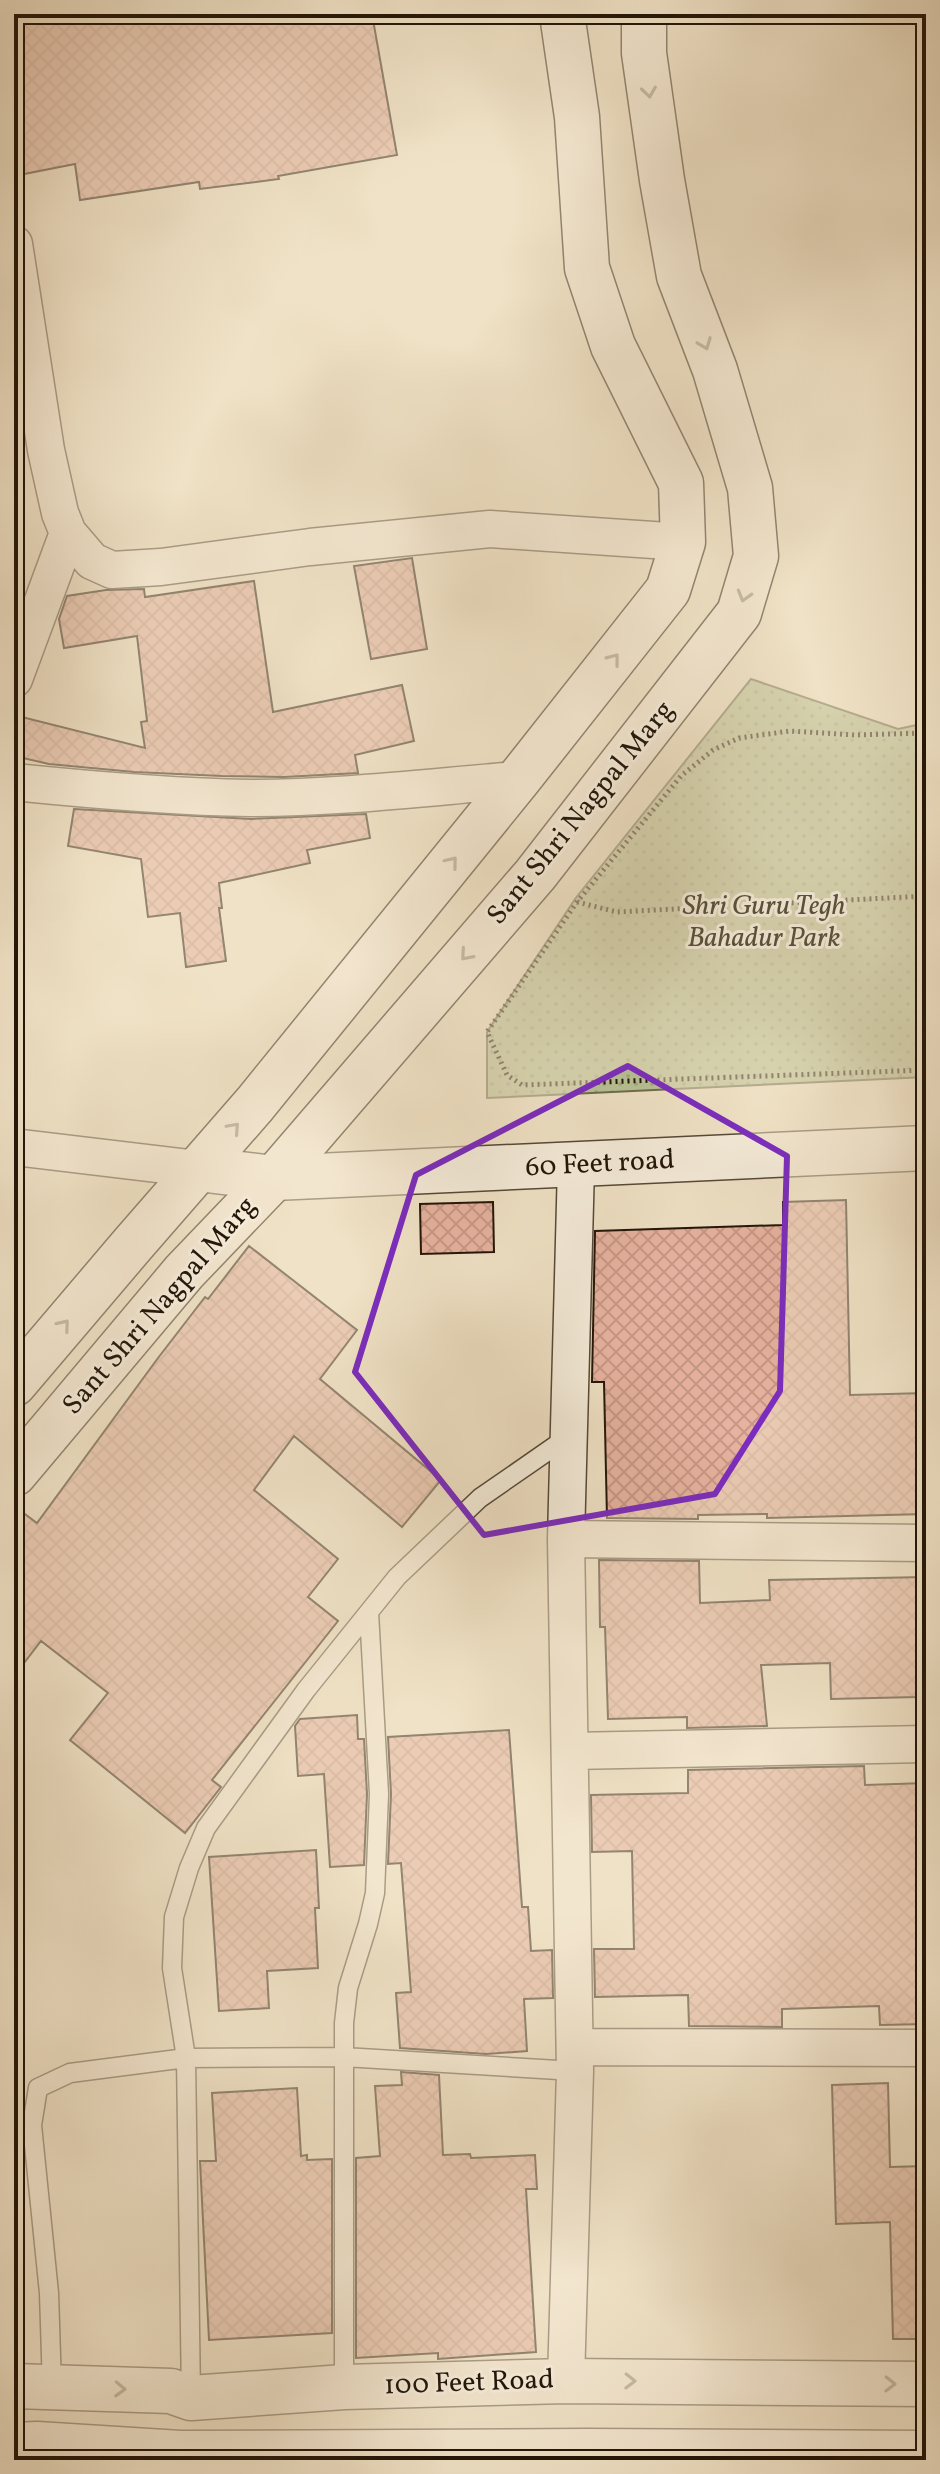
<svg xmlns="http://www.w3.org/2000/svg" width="940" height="2474" font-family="Vollkorn,serif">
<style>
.grass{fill:url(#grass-dots);stroke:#6d6c4f;stroke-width:2}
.building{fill:url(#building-cross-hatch);stroke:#221508;stroke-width:2}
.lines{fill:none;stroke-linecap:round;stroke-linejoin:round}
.service-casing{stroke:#564838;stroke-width:21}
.minor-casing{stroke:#564838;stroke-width:39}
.tertiary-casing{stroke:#564838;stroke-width:47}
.secondary-casing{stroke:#221508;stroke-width:47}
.path{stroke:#221508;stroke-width:5;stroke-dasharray:2 4;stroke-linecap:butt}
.service{stroke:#f5ecda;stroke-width:18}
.minor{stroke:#f5ecda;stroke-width:36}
.tertiary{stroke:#f5ecda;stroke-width:44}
.secondary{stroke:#f5ecda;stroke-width:44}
.oneway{stroke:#968b7c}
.marked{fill:none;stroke:#7b2cbf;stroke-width:6;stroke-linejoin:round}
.labels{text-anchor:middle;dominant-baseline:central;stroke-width:6;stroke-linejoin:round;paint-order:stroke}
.street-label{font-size:28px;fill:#221508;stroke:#f5ecda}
.park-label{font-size:28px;font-style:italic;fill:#56523a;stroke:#f5ecda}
</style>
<defs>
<pattern id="grass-dots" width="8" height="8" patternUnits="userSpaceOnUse" patternTransform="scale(2)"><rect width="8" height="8" fill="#b8c396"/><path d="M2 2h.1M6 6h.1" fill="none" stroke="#9ea780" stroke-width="1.8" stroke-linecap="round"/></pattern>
<pattern id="building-cross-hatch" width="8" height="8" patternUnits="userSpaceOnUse" patternTransform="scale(2)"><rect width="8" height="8" fill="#e7b29f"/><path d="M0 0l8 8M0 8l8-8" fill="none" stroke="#c69887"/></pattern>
</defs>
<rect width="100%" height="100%" fill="#f0e2c6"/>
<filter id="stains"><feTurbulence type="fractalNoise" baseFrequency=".0025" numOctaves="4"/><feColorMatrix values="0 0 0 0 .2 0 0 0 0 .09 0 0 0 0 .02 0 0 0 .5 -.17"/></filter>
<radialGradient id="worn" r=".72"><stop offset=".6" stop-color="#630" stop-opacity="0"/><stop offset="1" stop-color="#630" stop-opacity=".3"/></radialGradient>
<path class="grass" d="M751,679l147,50 28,-6v354l-439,21v-66l88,-133z"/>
<path class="building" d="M14,14h358l25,141 -119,21 1,3 -79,10 -1,-7 -119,18 -5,-36 -61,12z
M412,558l15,91 -56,10 -17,-93z
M254,581l19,131 129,-27 12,56 -59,14 3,18 -74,4 -62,-1 -88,-4 -85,-8 -35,-8v-41l131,33 -4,-26 6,-1 -10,-85 -73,12 -5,-29 8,-23 39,-6 38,-1 1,8z
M74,809l177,10 115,-5 4,24 -63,12 3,13 -91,20 3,25h-3l7,53 -40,6 -6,-54 -32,4 -7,-58 -73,-13z
M846,1200l4,195 76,-2v121l-159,4v-4l-69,1v4l-91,-1 -3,-136h-12l3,-151 188,-6v-23z
M493,1202l1,50 -73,2 -1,-50z
M249,1246l108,84 -37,49 121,101 -39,47 -108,-91 -40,54 84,69 -30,38 30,24 -126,159 9,7 -36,46 -115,-93 38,-47 -67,-52 -27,35v-170l23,17 121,-165 47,-61 3,2z
M599,1560l100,1 1,42 70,-3 -1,-20 157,-3v87h-10l1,33 -86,2 -1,-36 -69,2 6,61 -80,2v-11l-79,2 -3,-92h-5z
M357,1715l1,24h6l3,55 -3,71 -34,2 -6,-93 -26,2 -3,-50 5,-7z
M509,1730l13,177h6l3,44 21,-1 1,48 -29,1 3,52 -41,3 -86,-6 -4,-55 15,-1 -10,-129 -13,1 3,-70 -3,-57z
M864,1766l1,19 61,-2v102h-3l3,139 -46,1 -1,-19 -97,3v18l-93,-1 -1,-31 -93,2 -1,-48h40l-2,-98 -40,1 -1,-57 97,-2v-23z
M316,1850l3,58h-4l3,60 -51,3 2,37 -50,3 -10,-154z
M401,2072l38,3 4,80 27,-1 1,4 64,-3 2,34h-11l10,163 -98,7v-6l-82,5v-200l24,-2 -5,-70 27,-1z
M888,2083l2,84 36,-1v173h-33l-3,-117 -54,2 -4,-139z
M297,2088l4,68 6,-1v5l25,-1v174l-123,7 -9,-179h16l-4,-68z"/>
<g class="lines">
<defs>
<path id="service" d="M52,2387l-3,-94 -17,-168 6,-37 32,-15 116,-15 158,-1 231,14
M344,2387v-364l4,-35 20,-64 7,-31 4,-99 -10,-182
M191,2397l-5,-339 -14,-90 2,-51 15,-49 17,-40 100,-138 91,-113 83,-79 88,-61"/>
<path id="minor" d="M14,244l32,206 14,63 8,20 24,28 20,9 49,-3 149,-20 180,-18 193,13
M14,679l54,-146
M14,782c79,8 158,15 237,16 89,0 179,-11 267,-18
M14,1147l184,22
M566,1539l360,4
M570,1751l356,-7
M575,2047l351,1
M566,2381l9,-310 -9,-532 10,-373"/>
<path id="tertiary" d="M198,1169l76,9 652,-30
M14,2386l157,5 20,7 153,-11 222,-6 360,3
M14,2445l23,-1 143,9 407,-2 339,2"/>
<path id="secondary" d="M14,1384l119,-140 122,-140 263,-324 150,-190 15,-48 -2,-59 -68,-137 -26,-78 -10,-151 -15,-103
M14,1474l170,-202 90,-94 261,-303 204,-262 17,-57 -6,-68 -35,-118 -36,-94 -17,-96 -18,-127v-39"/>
</defs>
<use href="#service" class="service-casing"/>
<use href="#minor" class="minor-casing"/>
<use href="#tertiary" class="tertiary-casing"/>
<use href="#secondary" class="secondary-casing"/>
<path class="path" d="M926,733l-71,2 -65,-4 -51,7 -26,12 -32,26 -104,126 -90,130 20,43 15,10 404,-15
M577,902l40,10 309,-16"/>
<use href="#service" class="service"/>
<use href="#minor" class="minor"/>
<use href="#tertiary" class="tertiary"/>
<use href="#secondary" class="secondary"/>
</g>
<defs><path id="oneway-chevron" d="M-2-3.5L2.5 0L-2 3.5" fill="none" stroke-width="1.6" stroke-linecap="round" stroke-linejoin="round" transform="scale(2)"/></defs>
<g class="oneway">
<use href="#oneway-chevron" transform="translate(649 92) rotate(82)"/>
<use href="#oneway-chevron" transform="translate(705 344) rotate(69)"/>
<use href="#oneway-chevron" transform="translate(744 596) rotate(106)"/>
<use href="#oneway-chevron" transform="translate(614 659) rotate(-52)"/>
<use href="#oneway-chevron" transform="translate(452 862) rotate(-51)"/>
<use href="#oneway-chevron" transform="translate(466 955) rotate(131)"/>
<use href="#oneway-chevron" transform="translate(234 1128) rotate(-48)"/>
<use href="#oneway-chevron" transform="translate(64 1325) rotate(-50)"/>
<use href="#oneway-chevron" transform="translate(630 2381) rotate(1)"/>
<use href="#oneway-chevron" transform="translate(890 2384) rotate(1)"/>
<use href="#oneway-chevron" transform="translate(120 2389) rotate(2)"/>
</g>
<path d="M0 0H940V2474H0ZM628,1066l159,90 -7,235 -65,103 -231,41 -129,-163 61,-197z" fill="#f0e2c6" fill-opacity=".55" fill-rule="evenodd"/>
<path class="marked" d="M628,1066l159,90 -7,235 -65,103 -231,41 -129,-163 61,-197z"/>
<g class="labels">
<g class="street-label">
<text transform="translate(581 813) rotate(-51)">Sant Shri Nagpal Marg</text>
<text transform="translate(600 1164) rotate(-3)">60 Feet road</text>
<text transform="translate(160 1306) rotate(-49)">Sant Shri Nagpal Marg</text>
<text transform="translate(469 2383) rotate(-2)">100 Feet Road</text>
</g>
<g class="park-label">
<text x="764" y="906">Shri Guru Tegh<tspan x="764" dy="32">Bahadur Park</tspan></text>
</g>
</g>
<rect width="940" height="2474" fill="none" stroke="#f0e2c6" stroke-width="48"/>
<rect x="16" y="16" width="908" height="2442" fill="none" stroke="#221508" stroke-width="4"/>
<rect x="24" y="24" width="892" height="2426" fill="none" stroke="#221508" stroke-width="2"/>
<rect width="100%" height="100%" filter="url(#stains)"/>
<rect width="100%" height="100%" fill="url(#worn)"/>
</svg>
